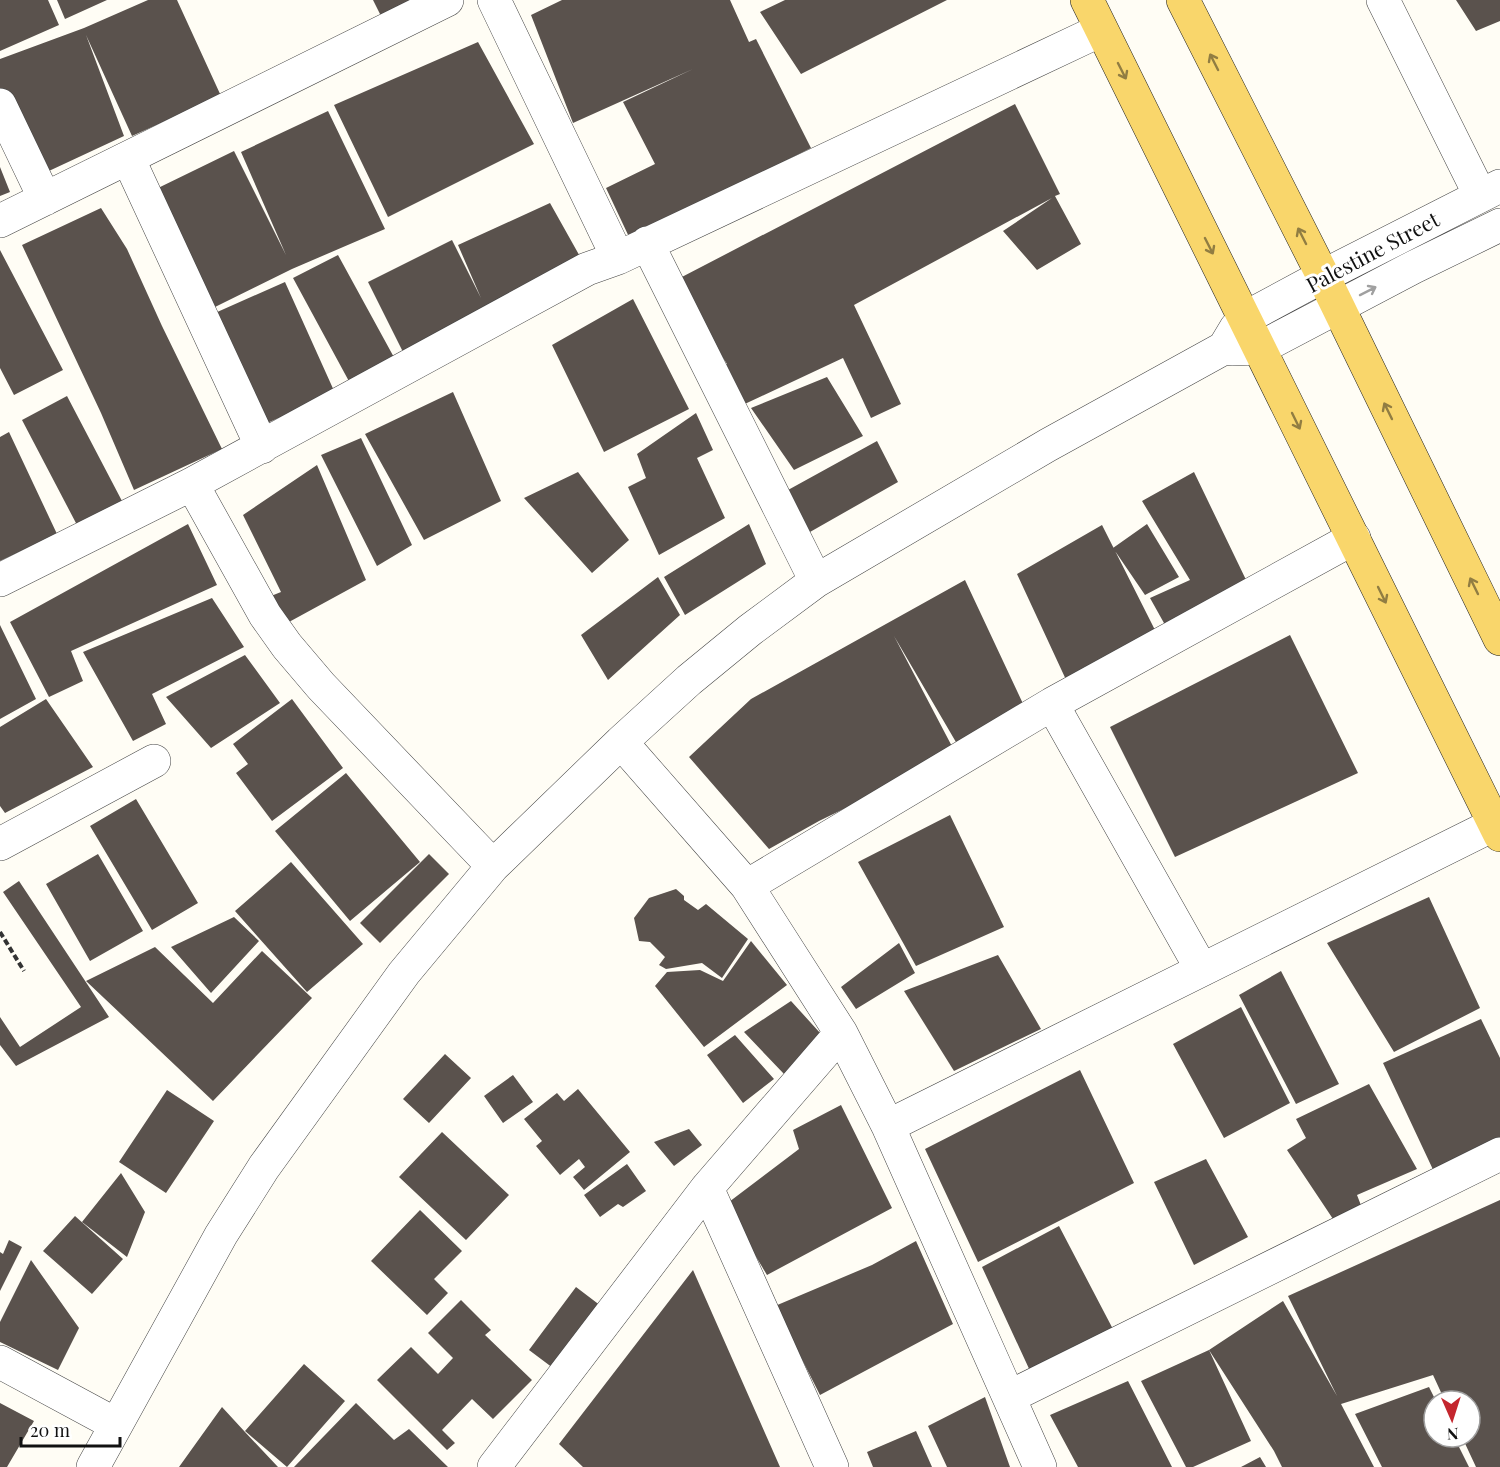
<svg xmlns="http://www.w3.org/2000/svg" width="1500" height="1467" font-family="'Playfair Display',serif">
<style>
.building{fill:#5a524d}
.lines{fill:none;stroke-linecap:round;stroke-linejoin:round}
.minor-casing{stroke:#444;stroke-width:34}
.major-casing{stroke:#222;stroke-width:34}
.path{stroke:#333;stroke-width:4;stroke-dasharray:6 3;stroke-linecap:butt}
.minor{stroke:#fff;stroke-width:33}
.major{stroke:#f9d66b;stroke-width:33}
.oneway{stroke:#917d42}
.oneway2{stroke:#a0a0a0}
.labels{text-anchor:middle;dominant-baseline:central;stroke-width:6;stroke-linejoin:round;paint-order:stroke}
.street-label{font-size:21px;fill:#111;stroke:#fff}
</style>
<rect width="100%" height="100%" fill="#fffdf5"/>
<path class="building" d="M0,0h48l11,25 -59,26z
M57,0h50l-42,19z
M148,0h29l44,96 -89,40 -46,-101 38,101 -88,41 -36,-74v-44l84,-31z
M373,0h41l-33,16z
M562,0h168l19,42 7,-3 55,109 -181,91 -24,-51 49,-24 -32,-62 70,-33 -120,54 -42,-108z
M785,0h162l-146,74 -41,-62z
M1456,0h44v21l-24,10z
M478,42l56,102 -146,73 -54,-112z
M1015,104l45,90 -5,2 26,48 -44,26 -34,-39 49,-33 -198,107 47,99 -30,14 -28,-60 -109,51 -18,-39 11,-6 -25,-38 -24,-47z
M328,111l57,118 -93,40 -77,38 -59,-118 78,-38 52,104 -45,-103z
M0,167l10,25 -10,4z
M550,203l37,66 -184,83 -35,-70 84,-42 29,58 -23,-53z
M101,208l26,41 35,77 60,123 -88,41 -33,-77 -79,-168z
M0,250l63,120 -49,25 -14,-27z
M338,255l58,106 -45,24 -58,-107z
M285,282l50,111 -79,35 -50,-111z
M633,299l56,110 -85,43 -52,-107z
M827,377l36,59 -69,34 -43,-62z
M453,392l48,109 -77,39 -59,-106z
M67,396l55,105 -45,24 -55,-105z
M696,413l17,37 -16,8 28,60 -66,37 -31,-68 18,-9 -9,-24z
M9,432l48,102 -57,27v-124z
M361,438l51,107 -35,21 -56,-111z
M877,441l21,41 -88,50 -22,-42z
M317,465l49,115 -77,42 -18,-26 10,-4 -38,-77z
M578,472l51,68 -37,33 -68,-75z
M1194,472l55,114 -80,46 -19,-34 40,-18 -48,-79z
M188,524l29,61 -146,66 12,30 -34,16 -39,-75z
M749,524l17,40 -81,51 -21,-38z
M1147,524l32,53 -34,18 -32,-47z
M1102,525l55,109 -89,50 -51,-110z
M658,577l22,38 -72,65 -27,-45z
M965,580l60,128 -65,41 -66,-113 62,118 -137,67 -50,28 -80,-92 62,-58z
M212,598l32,49 -92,47 14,30 -33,17 -50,-89z
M0,625l36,74 -36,20z
M1290,635l68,138 -183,84 -65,-130z
M245,655l35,48 -69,45 -45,-51z
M46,699l47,68 -88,46 -5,-7v-79z
M292,699l51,69 -71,53 -36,-48 12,-9 -15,-20z
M346,773l74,89 -70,59 -75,-90z
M136,799l62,104 -46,27 -62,-104z
M950,815l54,112 -88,39 -58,-104z
M98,854l45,77 -53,30 -44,-77z
M429,854l20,20 -69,69 -20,-20z
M291,862l72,82 -56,48 -72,-81z
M19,881l90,136 -93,49 -16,-21v-28l20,30 61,-40 -78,-115z
M676,889l8,7v4l14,10 8,-6 42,35 -26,39 -20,-15 -36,6 -7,-4 6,-8 -15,-15 -11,-1 -5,-23 15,-20z
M1429,897l51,111 -86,44 -67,-109z
M234,917l25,24 -48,52 -40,-46z
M751,941l36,44 -83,62 -49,-61 12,-14 33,-2 23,11z
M899,943l16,30 -59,36 -15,-22z
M155,947l58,56 49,-52 50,47 -99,103 -127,-120z
M998,955l43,74 -87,42 -50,-80z
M1281,971l58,113 -43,20 -57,-109z
M791,1001l30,33 -37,40 -40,-42z
M1241,1007l49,96 -66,35 -51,-94z
M1481,1019l19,39v84l-64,34 -53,-113z
M735,1035l39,44 -31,24 -36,-48z
M445,1054l26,24 -42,45 -26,-24z
M1080,1070l54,113 -156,79 -53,-113z
M513,1075l20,27 -30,21 -19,-27z
M1369,1084l48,85 -60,26 5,13 -27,14 -48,-72 19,-12 -10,-19z
M578,1089l52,63 -46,38 -11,-13 12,-10 -6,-8 -19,16 -24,-29 6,-5 -18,-22 33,-26 7,8z
M167,1090l47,31 -48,72 -47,-31z
M841,1105l51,103 -125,67 -42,-70 74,-56 -6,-19z
M689,1129l13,16 -28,21 -20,-24z
M442,1132l67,63 -43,45 -67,-63z
M1206,1159l42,78 -54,28 -40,-83z
M627,1164l19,27 -23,16 -5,-3 -18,13 -16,-22z
M121,1173l24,39 -18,45 -45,-35z
M1500,1200v267h-24l-14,-30h8v-36h-25l-12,-26 -92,29 33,63h-92l-8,-16 -65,-101 42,91 -58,26h-7l-45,-86 68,-31 74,-49 54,95 -49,-100z
M420,1210l42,41 -28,28 14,14 -21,22 -56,-54z
M75,1216l48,43 -31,35 -49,-43z
M1059,1226l56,107 -84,40 -49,-106z
M9,1240l13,7 -22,44v-39l3,2z
M916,1241l37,83 -133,71 -45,-89 97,-41z
M31,1260l48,68 -21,42 -58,-28v-20z
M693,1270l87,197h-197l-24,-23z
M576,1287l25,19 -48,62 -24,-18z
M461,1300l30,30 -6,5 47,45 -39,39 -21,-20 -30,31 13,13 -8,7 -70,-70 34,-33 27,27 15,-16 -25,-25z
M304,1364l41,37 -58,66 -42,-36z
M1128,1381l44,86h-94l-28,-52z
M1429,1387l7,14h-2v36h20l15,30h-87l-27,-53z
M985,1397l25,70h-63l-19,-41z
M0,1403l34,18 -27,46h-7z
M356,1403l38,37 15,-11 39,38h-154z
M222,1407l23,25 33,35h-99z
M916,1431l16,36h-59l-6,-15z
M1260,1457l6,10h-25z"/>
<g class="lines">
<defs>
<path id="minor" d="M494,0l124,258
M1383,0l97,195
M0,105l45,94
M128,158l134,289
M0,221l447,-221
M647,243l169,338
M1232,349l28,-1 154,-81 86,-42
M192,484l73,131 22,31 34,40 172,180
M0,580l192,-96 395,-215 31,-11 483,-228
M1052,704l150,266
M621,742l126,144 94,147 47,93 152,341
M0,844l154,-83
M747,886l305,-182 302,-166
M888,1126l607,-302
M707,1188l125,279
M0,1362l115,62
M1009,1397l491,-243
M93,1467l128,-232 43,-68 140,-194 89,-107 128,-124 68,-62 61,-50 66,-49 232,-136 176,-97 12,-20 9,-10 78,-42 177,-90
M494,1467l213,-279 134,-155"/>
<path id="major" d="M1087,0l413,835
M1183,0l140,276 177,363"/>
</defs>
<use href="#minor" class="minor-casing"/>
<use href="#major" class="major-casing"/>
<path class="path" d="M0,932l24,39"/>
<use href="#minor" class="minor"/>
<use href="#major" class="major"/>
</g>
<defs><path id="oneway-shaft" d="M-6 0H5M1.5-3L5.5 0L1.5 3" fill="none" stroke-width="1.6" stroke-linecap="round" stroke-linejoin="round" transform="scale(1.5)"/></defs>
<g class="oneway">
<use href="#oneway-shaft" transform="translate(1214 62) rotate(-117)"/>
<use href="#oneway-shaft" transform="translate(1122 71) rotate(63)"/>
<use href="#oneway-shaft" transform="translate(1302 236) rotate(-117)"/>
<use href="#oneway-shaft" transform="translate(1209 246) rotate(63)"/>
<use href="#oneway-shaft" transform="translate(1388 411) rotate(-116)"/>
<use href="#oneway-shaft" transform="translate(1296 421) rotate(64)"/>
<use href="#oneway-shaft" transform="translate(1474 586) rotate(-116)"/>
<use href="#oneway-shaft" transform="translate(1382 595) rotate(64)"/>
</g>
<use class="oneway2" href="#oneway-shaft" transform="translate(1368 291) rotate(-27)"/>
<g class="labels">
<g class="street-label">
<text transform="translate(1372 251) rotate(-28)">Palestine Street</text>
</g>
</g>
<g transform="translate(1452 1419) rotate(177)"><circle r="28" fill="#ffffff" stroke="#a0a0a0" stroke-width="1.5"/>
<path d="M0-4.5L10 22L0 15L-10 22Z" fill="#c4262e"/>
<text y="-9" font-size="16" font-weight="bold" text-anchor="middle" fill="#111111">N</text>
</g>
<path d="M21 1437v9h99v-9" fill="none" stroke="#111111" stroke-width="3"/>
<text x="30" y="1437" font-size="18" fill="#111111" stroke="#ffffff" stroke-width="4.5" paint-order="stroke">20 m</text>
</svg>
